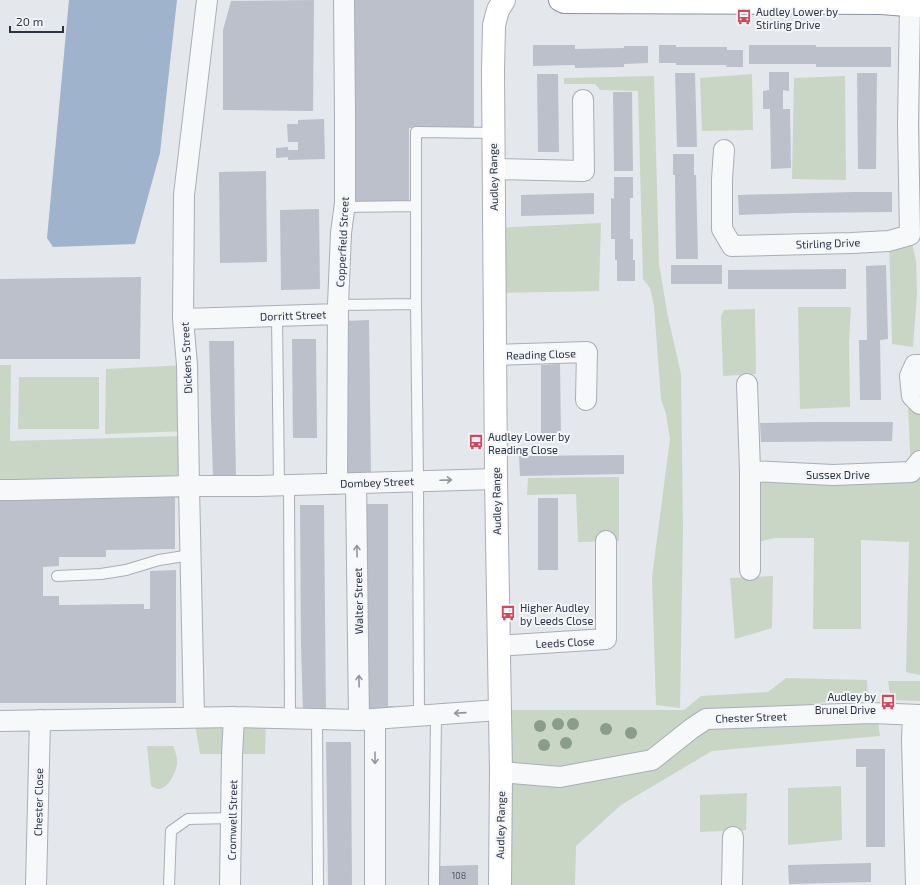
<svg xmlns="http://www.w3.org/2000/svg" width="920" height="885" font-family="'Exo 2',sans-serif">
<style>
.green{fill:#c9d6c5}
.water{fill:#9fb4cc}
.building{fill:#bbc0ca}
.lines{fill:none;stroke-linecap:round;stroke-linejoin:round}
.lane-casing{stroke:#a9aeb7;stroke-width:12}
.street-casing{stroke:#a9aeb7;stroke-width:22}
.secondary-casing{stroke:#a9aeb7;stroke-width:24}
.highway-casing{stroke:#8b94a3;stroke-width:24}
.lane{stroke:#f7f8fa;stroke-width:10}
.street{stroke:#f7f8fa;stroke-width:20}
.secondary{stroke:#fff;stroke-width:22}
.highway{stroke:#fff;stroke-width:22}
.tree{fill:#899d89}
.oneway{stroke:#9196a0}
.labels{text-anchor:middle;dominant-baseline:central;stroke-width:4;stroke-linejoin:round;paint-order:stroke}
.number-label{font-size:9px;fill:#4f5766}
.poi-label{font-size:11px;fill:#2b3445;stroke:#f4f6f9;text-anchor:start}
.street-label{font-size:11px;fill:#2b3445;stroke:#f4f6f9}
</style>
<rect width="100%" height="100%" fill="#e4e7ec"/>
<path class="green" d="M752,74l1,56 -51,1 -2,-53z
M654,76l5,188 8,48 14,62 2,153 -3,181 -24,-3 -4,-128 18,-138 -4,-25 -5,-15 -7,-93 -4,-18 -7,-9 -5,-188 -38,-1 -5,-6h-31v-6z
M845,76l1,104 -54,-1 2,-101z
M601,223l-2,68 -105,2v-65z
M910,235l6,25 1,34 -4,53 -21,-3 -3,-103z
M798,307h53l-2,36 1,64 -50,2z
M755,309l1,65 -33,2 -2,-60 3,-6z
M0,365h11l-1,76 176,-5 1,45 -187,5z
M187,365l2,66 -84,3 1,-65z
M19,377h80v52h-81z
M920,404v271l-14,-3 3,-130 -48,-2v89h-48l1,-91h-39l-25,6v-73l161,1 -3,-66z
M619,477v64l-41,1 -2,-48 -49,1 1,-17z
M773,576l-1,52 -37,11 -5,-61z
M786,678l81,2 1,15 -147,24 157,3 2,14 -168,15 -91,54 -45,41 -1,39h-75l-1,-175h185l17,-14 67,-4z
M888,681h32v20l-29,-1z
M194,717l72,1 -1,36h-65z
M147,746h26c2,4 4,10 4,15 1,8 -8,27 -17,28 -4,0 -6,-2 -9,-3z
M841,786l1,54 -54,5v-57z
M747,793l-1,37 -46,2v-37z"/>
<path class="water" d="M69,0h108l-17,153 -25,91 -82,3 -6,-9z"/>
<path class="building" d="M314,0l-1,111 -90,-1v-80l8,-29z
M353,0h121v128h-65v73l-55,1z
M533,45h42v4l49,-1v-2h24v17l-24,1v3l-49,1v-3l-42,1z
M659,45h17v2h51v3h16v17h-17l1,-2h-51v-2h-17z
M749,45h67v2h75v20h-75v-3h-67z
M917,46h3v20h-3z
M769,72h20v19l-6,-1v19h7l1,59 -20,1 -1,-60h-7v-18l6,-1z
M675,73h20l2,74h-20z
M857,73h20l-1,96h-18z
M537,74h21l1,78h-21z
M613,92h19l1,79h-19z
M324,119l1,40 -37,1v-3l-12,1v-10l12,-1v3h10v-8h-10l-1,-18h11v-4z
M673,154h21v21h2l2,84h-22l-1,-84h-2z
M266,171l1,91 -47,1 -1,-91z
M614,177h19v21h-3v41h3v21h2v21h-18v-21h-2v-21h-4v-41l3,1z
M854,192h38v20l-98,1 -55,2 -1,-20z
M594,193v21l-73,2v-21z
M319,209l1,80 -39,1 -1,-80z
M671,265h51v19h-51z
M886,265l2,74 -8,1 1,60h-21l-1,-60h8l-1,-74z
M846,269v20h-118v-19z
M141,277l-1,82h-140v-80z
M369,320l2,154h-24l-2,-153z
M292,339h24l1,99h-24z
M209,341h25l1,88 1,46 -23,1 -2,-58z
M560,364l1,72h-20v-71z
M817,422h76l-1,19 -131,1 -1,-19z
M624,455v19l-104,2 -1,-20z
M0,495h175v54l-69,1v7h-47v9l-16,1v29h16v9l85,-1v5h6v-38l26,-1v133h-176z
M538,498h20v72h-20z
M362,504h26v202h7v7l-31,1z
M300,505h24l2,208h-23l-2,-67z
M326,742h25l1,143h-24z
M856,749h29v98h-19v-80h-10z
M871,863v19l-82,2 -1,-19z
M478,865v20h-38v-19z"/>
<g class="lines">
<defs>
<path id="lane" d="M345,207l71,-1
M338,305l78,-1
M277,316l2,169
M289,485l1,233
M57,576l44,-2 25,-4 33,-10 32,-5
M419,716l-1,-235 -2,-177v-172l77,1
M317,719l1,166
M169,885l2,-54 17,-12 44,-1
M434,885l2,-170"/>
<path id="street" d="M724,150l-2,29v50l10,17 120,-3 37,-2 21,-6 -2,-111 2,-118
M493,169l91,2 -1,-71
M183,319l155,-5
M495,355l92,-3 -1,48
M920,365h-5l-5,11 2,20 8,8
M747,384l3,87v99
M750,471l83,4 78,-3 9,-11
M356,483l3,237
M337,484l1,-179 3,-72 4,-30v-87l-1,-116
M0,490h15l174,-4h69l238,-7
M498,646l108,-7v-98
M913,715l-1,25 4,145
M194,717l-5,-231 -2,-121 -4,-46 1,-124 23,-195
M0,721l234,-4 125,3 140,-10
M501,772l59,5 92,-17 39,-31 15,-10 165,-6 49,2
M36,885l4,-165
M230,885l2,-130 2,-38
M375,885v-166
M732,885l1,-48"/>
<path id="secondary" d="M500,885l1,-113 -5,-293 -3,-408 1,-46 4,-15 6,-10"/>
<path id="highway" d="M560,0l4,2 317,1 39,3"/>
</defs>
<use href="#lane" class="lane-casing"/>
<use href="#street" class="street-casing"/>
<use href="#secondary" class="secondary-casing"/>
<use href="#highway" class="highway-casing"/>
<use href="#lane" class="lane"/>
<use href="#street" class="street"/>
<use href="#secondary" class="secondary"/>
<use href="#highway" class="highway"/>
</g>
<g class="tree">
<circle cx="558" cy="724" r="6"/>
<circle cx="573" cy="724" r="6"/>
<circle cx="540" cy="726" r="6"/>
<circle cx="606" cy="729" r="6"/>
<circle cx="631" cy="733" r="6"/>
<circle cx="566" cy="743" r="6"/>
<circle cx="544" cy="745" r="6"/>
</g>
<defs><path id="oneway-shaft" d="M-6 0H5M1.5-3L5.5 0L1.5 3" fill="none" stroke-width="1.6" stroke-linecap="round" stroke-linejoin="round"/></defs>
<g class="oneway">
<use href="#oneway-shaft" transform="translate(446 480) rotate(-2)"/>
<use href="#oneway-shaft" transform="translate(357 551) rotate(-91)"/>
<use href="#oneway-shaft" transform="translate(359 681) rotate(-91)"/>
<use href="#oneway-shaft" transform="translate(460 713) rotate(176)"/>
<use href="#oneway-shaft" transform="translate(375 758) rotate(90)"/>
</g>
<defs>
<symbol id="bus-bare" viewBox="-9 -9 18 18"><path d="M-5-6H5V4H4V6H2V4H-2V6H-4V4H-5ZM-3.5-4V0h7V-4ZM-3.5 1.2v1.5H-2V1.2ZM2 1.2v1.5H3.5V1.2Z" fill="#d1495b" stroke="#f4f6f9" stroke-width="2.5" paint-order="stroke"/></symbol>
</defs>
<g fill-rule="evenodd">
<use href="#bus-bare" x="733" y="6" width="22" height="22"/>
<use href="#bus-bare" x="465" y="431" width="22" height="22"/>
<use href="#bus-bare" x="497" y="602" width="22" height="22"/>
<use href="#bus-bare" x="877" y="691" width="22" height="22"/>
</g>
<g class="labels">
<g class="number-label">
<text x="459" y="875">108</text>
</g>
<g class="poi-label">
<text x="756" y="11">Audley Lower by<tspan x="756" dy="13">Stirling Drive</tspan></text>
<text x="488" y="436">Audley Lower by<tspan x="488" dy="13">Reading Close</tspan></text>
<text x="520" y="607">Higher Audley<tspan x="520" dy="13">by Leeds Close</tspan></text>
<text x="876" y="696" text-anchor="end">Audley by<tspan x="876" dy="13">Brunel Drive</tspan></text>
</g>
<g class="street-label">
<text transform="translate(493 177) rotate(-91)">Audley Range</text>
<text transform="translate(342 242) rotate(-87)">Copperfield Street</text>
<text transform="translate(828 243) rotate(-2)">Stirling Drive</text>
<text transform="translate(293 315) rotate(-2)">Dorritt Street</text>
<text transform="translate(541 354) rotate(-2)">Reading Close</text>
<text transform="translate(186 358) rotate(-93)">Dickens Street</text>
<text x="838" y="474">Sussex Drive</text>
<text transform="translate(377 482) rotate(-2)">Dombey Street</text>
<text transform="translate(496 501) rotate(-91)">Audley Range</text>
<text transform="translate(358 601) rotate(-91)">Walter Street</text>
<text transform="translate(565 642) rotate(-3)">Leeds Close</text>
<text transform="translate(751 717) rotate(-2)">Chester Street</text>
<text transform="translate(38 802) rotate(-89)">Chester Close</text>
<text transform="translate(232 820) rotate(-89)">Cromwell Street</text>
<text transform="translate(500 825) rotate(-89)">Audley Range</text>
</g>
</g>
<path d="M10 26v6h53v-6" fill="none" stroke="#2b3445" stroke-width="2"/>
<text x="16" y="26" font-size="12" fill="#2b3445" stroke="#f4f6f9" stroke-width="3" paint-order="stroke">20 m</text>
</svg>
